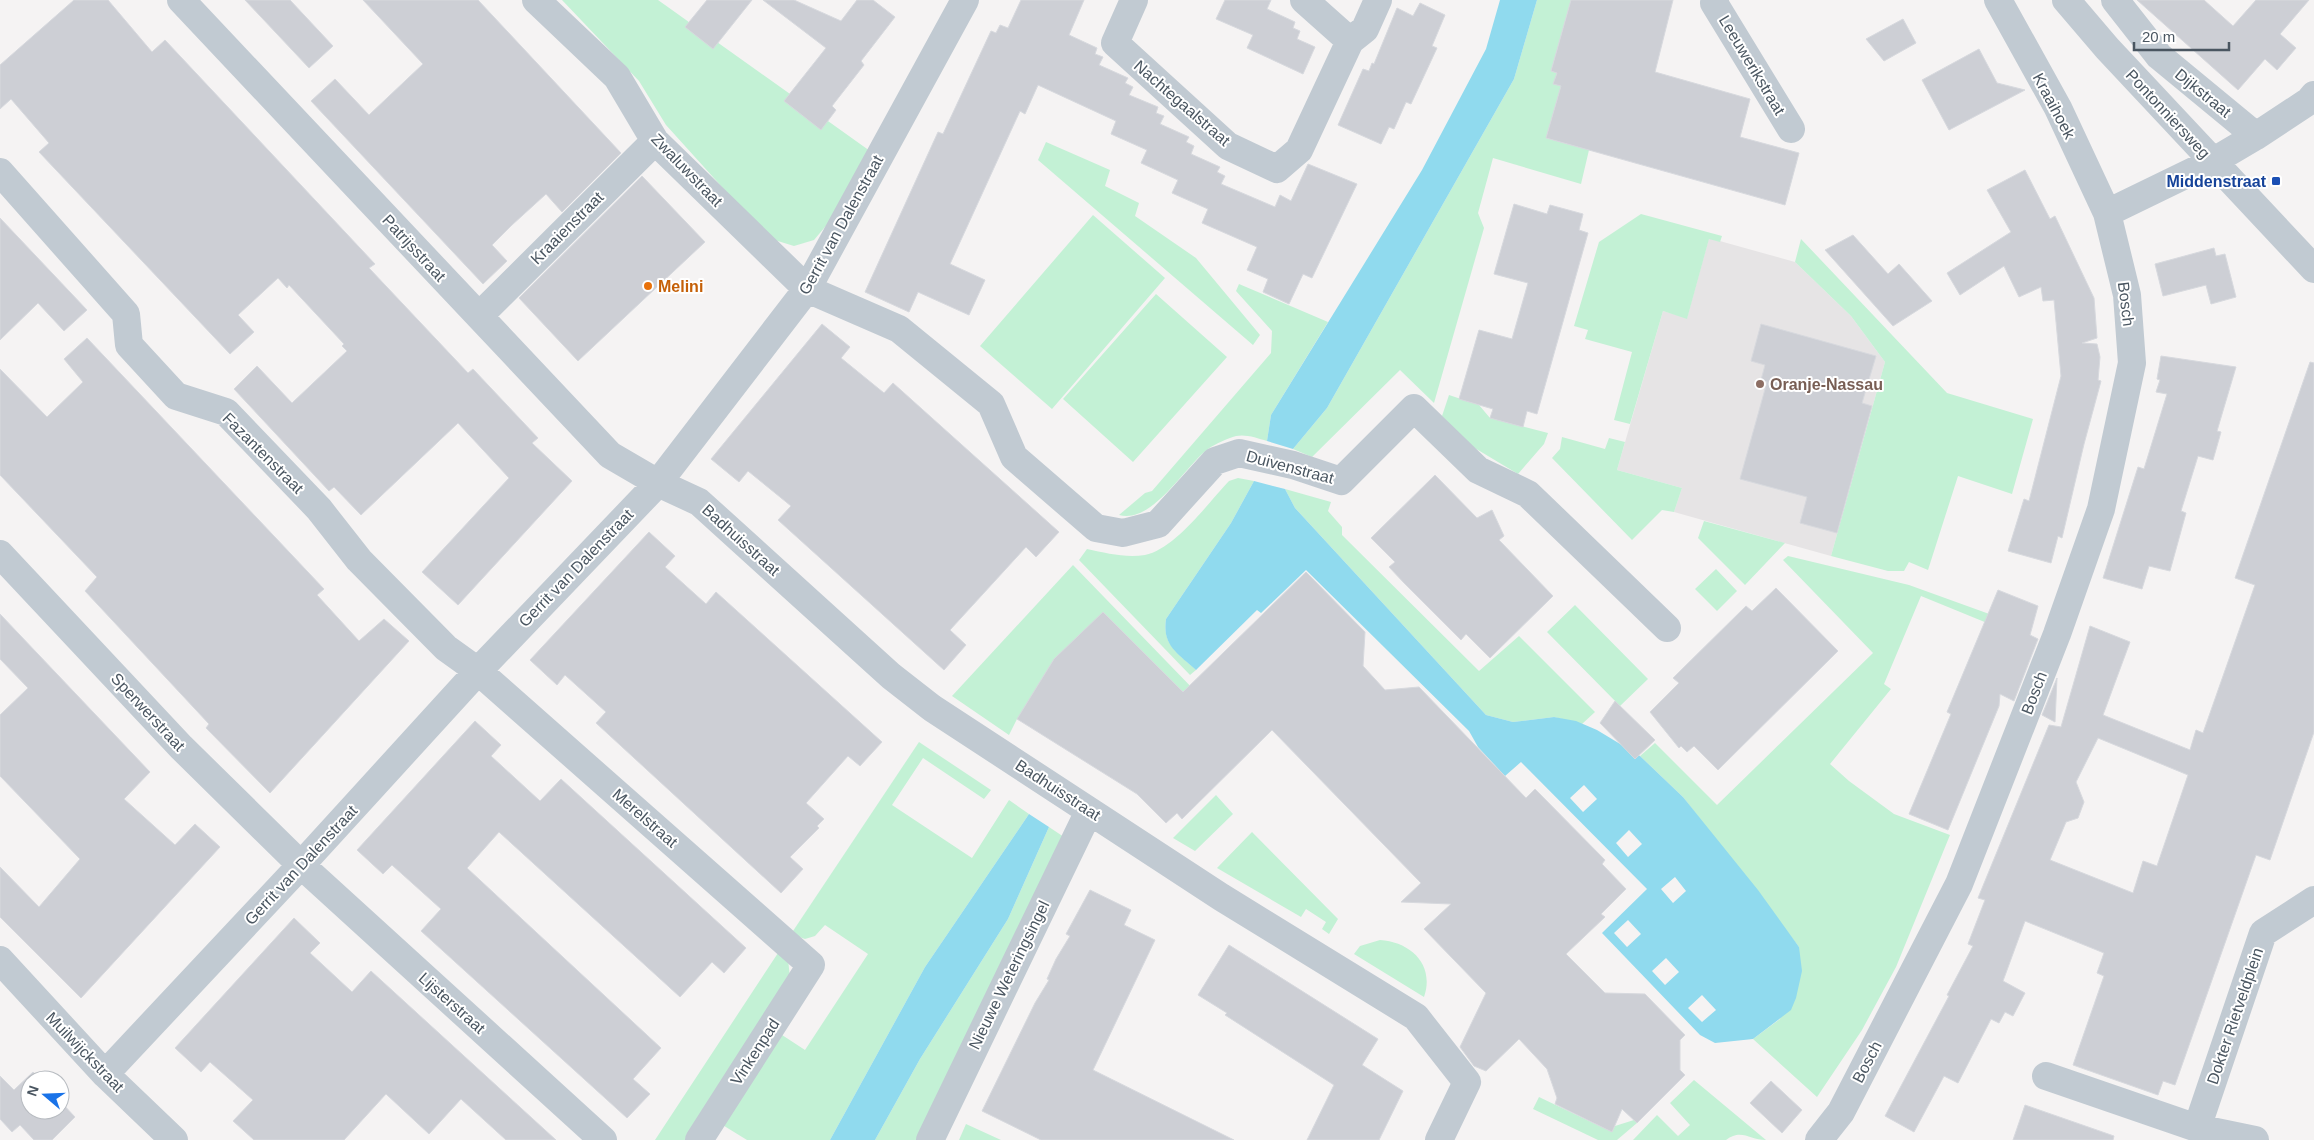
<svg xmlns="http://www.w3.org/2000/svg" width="2314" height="1140" font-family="Arial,sans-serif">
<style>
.education{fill:#e6e4e5}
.green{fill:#c3f1d5}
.water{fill:#90daee;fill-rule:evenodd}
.building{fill:#cdcfd5;stroke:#d7d9de;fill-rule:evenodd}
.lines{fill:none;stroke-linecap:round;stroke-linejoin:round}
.minor{stroke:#c1cad2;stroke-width:28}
.transit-dot{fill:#1a4fb4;stroke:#fff;stroke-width:2}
.food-dot{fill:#e8710a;stroke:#fff;stroke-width:2}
.education-dot{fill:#8d6e63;stroke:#fff;stroke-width:2}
.labels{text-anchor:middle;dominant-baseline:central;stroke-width:4;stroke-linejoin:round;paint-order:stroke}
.street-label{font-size:16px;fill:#4a5661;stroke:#fff}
.transit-label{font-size:16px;font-weight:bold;fill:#164399;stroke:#fff;text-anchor:end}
.food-label{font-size:16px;font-weight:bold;fill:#c56008;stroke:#fff;text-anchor:start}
.education-label{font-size:16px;font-weight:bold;fill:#785e54;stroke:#fff;text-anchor:start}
</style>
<rect width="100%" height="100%" fill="#f5f3f3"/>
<path class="education" d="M1709,238l86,24 56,54 34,46 -54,194 -157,-44 8,-24 -65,-18 46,-159 24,7z"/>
<path class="green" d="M562,0h96l212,151 -29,57 -27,32 -20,6 -26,-8 -102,-113 -27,-44z
M1537,0h34l-20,71 6,2 -3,11 7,2 -15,52 43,12 -8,34 -88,-26 -15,55 6,15 -50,175 -34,-33 -88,87 -19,-8 34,-41 187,-329z
M1046,142l64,28 -5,16 34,17 -4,13 61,42 64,77 -7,10 -215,-185z
M1641,214l81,22 -2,6 -11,-3 -22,80 -24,-8 -33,113 -16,-4 18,-68 -47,-13 3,-9 -14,-4 25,-84z
M1093,215l72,63 -113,131 -72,-63z
M1801,239l146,154 86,26 -21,75 -54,-18 -30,94 -19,-8 -5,9h-16l-57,-15 54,-194 -34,-46 -56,-54z
M1239,284l89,38 -57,93 -4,26c-10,-3 -21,-7 -31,-5 -8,2 -21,8 -28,13 -24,18 -55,75 -89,66l26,-22 7,-2 119,-138 1,-22 -36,-40z
M1156,294l71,63 -94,105 -70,-63z
M1449,395l30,10 11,13 58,15 -4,11 -26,30 -50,-30 -26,-28z
M1562,437l43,12 4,-11 16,4 -8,28 65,18 -8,24 -12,-2 -30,30 -80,-82 8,-9z
M1238,478l16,3 -23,42 -65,96c-4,26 12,34 30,51l-6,5 -111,-115 8,-11c19,4 38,9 58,6 30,-6 63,-52 84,-74z
M1285,489l46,13 -3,9 14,16v8l137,136 40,-35 76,76 -13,12 -28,-7 -41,5 -27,-7 -191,-207z
M1704,521l81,22 -40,42 -47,-47z
M1788,556l121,29 108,39 -3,10 -93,-38 -37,88 7,5 -61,75 19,17 45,33 56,21 -54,132 -34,63 -45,67 -64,-58 27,-20 19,-72 -116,-150 -43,-41 15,-13 62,62 156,-152 -90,-93z
M1073,565l125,129 -181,25 -8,16 -57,-39z
M1716,569l21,22 -20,20 -22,-22z
M1575,605l73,74 -28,27 -73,-74z
M919,742l72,48 -7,9 -61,-41 -31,47 80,53 37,-58 20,14 -104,153 -95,173h-83l-26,-16 58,-91 26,17 63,-96 -43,-29 -10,11 -10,3 -14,-5z
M1216,795l17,19 -38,37 -22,-13z
M1049,827l15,10 -147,303h-42l45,-81 88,-140z
M1252,832l86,87 -9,15 -7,-5 4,-7 -20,-13 -5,8 -84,-49z
M1380,940c31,2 55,25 44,57l-70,-43 6,-8z
M778,953l10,6 2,19 -102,162h-33z
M1694,1080l72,60c-16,0 -25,-12 -40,0h-93l24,-25 21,21 12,-11 -20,-22z
M1539,1097l73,35 3,-6 19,-6 3,3 -20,17h-19l-65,-31z
M966,1124l35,16h-42z"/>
<path class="water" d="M1500,0h37l-23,79 -187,329 -34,41 -26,-8 4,-26 151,-245 64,-121z
M1254,481l31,8 10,19 191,207 27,7 41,-5 22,4 21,9 43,26 43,41 75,93 41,57 3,24 -6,27 -5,12 -38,29 -38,4 -15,-8 -98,-102 45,-44 -126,-127 -16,14 -27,-29 -9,-16 -163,-161 -45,43 -4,-3 -61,60c-18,-17 -34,-24 -30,-51l65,-96zM1584,785l13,14 -14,13 -13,-14zM1629,830l13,14 -14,13 -12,-14zM1675,877l11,14 -13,12 -12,-14zM1628,920l13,14 -14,13 -13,-14zM1666,958l13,14 -14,13 -13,-14zM1702,995l14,15 -14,12 -14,-14z
M1029,814l20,13 -41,92 -88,140 -45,81h-45l95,-173z"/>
<path class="building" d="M74,0h34l44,52 13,-12 210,224 -6,4 99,105 5,-4 65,69 -6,5 40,38 -114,124 -36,-33 87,-94 -51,-55 -97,92 -27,-28 -5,4 -95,-102 23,-23 35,37 55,-52 -5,-5 2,-2 -55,-59 -2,3 -9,-10 -40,37 16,17 -24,22 -191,-202 10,-9 -38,-44 -11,10v-44z
M245,0h45l43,46 -24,22z
M363,0h115l143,153 -59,59 -16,-18 -34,31 -20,20 15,16 -24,23 -172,-183 24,-22 34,36 54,-51z
M707,0h45l-39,49 -28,-22z
M763,0h31l47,21 16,-21h16l22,17 -34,44 3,4 -32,41 4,4 -15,20 -37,-29 42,-53z
M1021,0h63l-15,35 28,13 -2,6 8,3 -4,8 29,13 -3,5 8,4 -4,8 29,12 -2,6 8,3 -4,8 29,13 -3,5 8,4 -3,8 29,13 -3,5 8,4 -4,8 54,23 5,-12 11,6 17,-37 49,20 -45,94 -9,-4 -14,30 -26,-12 5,-13 -21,-9 10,-23 -55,-24 6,-14 -36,-16 6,-13 -37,-17 6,-13 -36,-16 5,-13 -78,-36 -13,29 -5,-3 -70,153 35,16 -16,35 -51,-23 -9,20 -44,-20 73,-160 5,2 48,-103 5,2 4,-8 8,3z
M1225,0h46l-4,9 28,13 -2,6 7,3 -3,8 18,8 -12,27 -56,-26 6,-13 -37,-16z
M1571,0h102l-18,72 95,27 -10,38 59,16 -14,52 -239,-67 15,-52 -8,-2 4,-11 -6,-2z
M2137,0h67l29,26 23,-26h53l-29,34 16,14 -19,22 -12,-11 -27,31z
M1420,3l25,12 -13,31 5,2 -26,56 -5,-2 -12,27 -5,-2 -8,17 -43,-19 25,-56 6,2 3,-8 2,1 23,-56 16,8z
M1903,19l13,24 -32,18 -18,-22z
M1979,49l18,34 28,7 -76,40 -27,-50z
M2025,170l25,49 5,-3 39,82 3,40 -15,5 15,1 3,13 -2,23 3,1 -17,63 -22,94 -4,-2 -7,27 -43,-12 16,-52 5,2 32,-125 -7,-76 -11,1 -2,-14 -22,10 -15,-31 -44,29 -13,-22 64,-41 -24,-42z
M642,176l63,66 -127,119 -59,-63z
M1514,204l33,10 3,-9 33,9 -4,16 9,3 -51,181 -10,-3 -4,16 -33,-9 3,-9 -34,-10 20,-69 33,9 16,-56 -34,-9z
M0,218l87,92 -23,21 -26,-28 -38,37z
M1853,235l35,39 11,-10 33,37 -39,25 -68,-76z
M2214,248l2,8 9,-2 11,43 -25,7 -5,-19 -43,11 -8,-32z
M822,324l28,23 -9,11 43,35 9,-10 166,149 -23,25 -10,-10 -76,83 16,15 -22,25 -166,-150 13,-14 -43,-35 -9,11 -28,-23z
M1761,324l115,32 -14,47 10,3 -35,127 -37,-10 7,-26 -67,-18 27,-97 -6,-2 4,-15 -14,-4z
M87,338l237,251 -7,6 42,46 25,-22 25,22 -139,152 -64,-65 3,-4 -124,-133 12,-14 -97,-102v-106l47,48 36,-35 -19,-23z
M2161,356l75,11 -19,64 4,1 -8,28 -15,-4 -17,55 5,2 -16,58 -21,-5 -7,23 -39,-11 35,-111 6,2 23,-75 -11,-2 4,-12 -3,-1z
M2310,362l4,1v369l-44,128 -14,-5 -81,230 -12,-4 -5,14 -85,-30 31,-89 -7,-3 7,-20 -79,-32 -22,60 22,12 -12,23 -8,-4 -6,11 -8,-4 -33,64 -14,-7 -30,56 -29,-16 64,-120 -2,-1 26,-49 -5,-2 17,-44 -7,-2 71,-173 12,2 29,-101 40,16 -27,73 87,35 6,-20 7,3 52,-148 -20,-7zM2098,738l90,37 -31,91 -14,-5 -10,32 -83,-33 16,-38 12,-4 6,-16 -8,-20z
M1435,475l42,43 15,-8 12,26 -5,4 54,56 -63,62 -24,-24 -5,6 -56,-56 -16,-17 6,-5 -24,-24z
M649,532l26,24 -10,11 41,37 10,-12 166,150 -22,24 -12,-10 -42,47 18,16 -7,7 2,2 -29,29 13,12 -22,24 -185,-170 10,-11 -41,-37 -8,10 -27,-25z
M1306,572l59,60 -2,34 22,24 34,-3 107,111 9,-9 70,71 -3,4 24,25 -25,25 4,3 -39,37 39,39 40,1 40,41 -5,5v30l5,5 -48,48 -15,-14 -10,23 -57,-28 2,-6 -10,-29 -28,-30 -33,32 -12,-5 -14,-19 26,-54 -62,-64 27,-25 -50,-2 20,-19 -149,-153 -90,89 -5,-6 -11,10 -29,-29 -120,-75 37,-60 49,-47 80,80z
M1776,588l62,63 -120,119 -24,-24 -7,6 -6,-6 -2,2 -29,-36 29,-29 -6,-5 73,-72 6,5z
M1998,590l40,16 -8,29 8,4 -24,62 -14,-7 -1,12 -51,124 -39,-16 42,-100 -4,-2z
M0,614l150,158 -26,27 51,46 20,-21 25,23 -139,151 -81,-81v-50l39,40 41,-48 -80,-83v-61l28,-27 -28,-29z
M2057,678l-2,44 -13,-7z
M1615,701l40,39 -20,19 -35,-36z
M475,721l26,24 -10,11 49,45 21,-22 185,169 -22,25 -12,-11 -32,35 -181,-165 -32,36 194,180 -28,31 17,15 -23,24 -206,-187 20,-22 -49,-44 -9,9 -26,-24z
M1090,890l41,20 -7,15 31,15 -62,130 141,70h-193l-59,-29 53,-108 14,-23 -2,-1 9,-20 14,-23 -4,-2z
M294,918l26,25 -10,10 42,39 19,-21 185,169h-50l-45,-41 -32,35 -43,-40 -42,46h-90l-21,-19 20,-21 -43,-38 -9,10 -26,-24z
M1229,945l149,94 -16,26 41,26 -24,49h-72l27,-55 -109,-70 2,-2 -29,-18z
M33,1072l7,8h-10v30h30v-9l15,16 -23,23h-18l-14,-15 -8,7 -12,-13v-43l14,14z
M1771,1081l31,29 -20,23 -32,-30z
M2025,1105l89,31 -1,4h-100z"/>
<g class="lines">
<path class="minor" d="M181,0l429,455 48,28 41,19 192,174 41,32 289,189 195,120 51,65 -28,58
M536,0l81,77 38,64 152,148 92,40 92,75 23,53 82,71 27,5 35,-9 57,-63 24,-8 54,12 48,16 73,-73 64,62 50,24 139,134
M1134,0l-19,43 113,103 49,23 22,-19 51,-109 15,-12 13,-29
M1304,0l46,41
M1715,0l-1,3 77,126
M2066,0l41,48 207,221
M2115,0l44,56 97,80
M0,172l126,142 3,31 47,51 50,16 93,97 40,51 87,88 32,23 333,294 -112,175
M2107,213l105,-51 44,-26 53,-35 5,-6
M479,316l176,-175
M0,554l181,193 120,118 302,275
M0,960l105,114 69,66
M105,1074l196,-209 177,-194 180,-188 149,-194 158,-289
M2046,1076l151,52 58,12
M2197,1128l66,-195 51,-33
M930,1140l159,-329
M1819,1140l22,-28 118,-228 98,-250 44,-125 31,-146 -5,-68 -20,-82 -49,-105 -60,-108"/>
</g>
<rect class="transit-dot" x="2271" y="176" width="10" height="10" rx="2.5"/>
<circle class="food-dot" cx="648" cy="286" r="5"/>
<circle class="education-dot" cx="1760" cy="384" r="5"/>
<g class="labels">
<g class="street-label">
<text transform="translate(1752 65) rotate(59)">Leeuwerikstraat</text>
<text transform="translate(2203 93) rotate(39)">Dijkstraat</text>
<text transform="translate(1182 103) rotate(41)">Nachtegaalstraat</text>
<text transform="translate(2054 106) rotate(62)">Kraaihoek</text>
<text transform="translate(2168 114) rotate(47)">Pontonniersweg</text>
<text transform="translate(687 170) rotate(46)">Zwaluwstraat</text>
<text transform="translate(841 225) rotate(-61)">Gerrit van Dalenstraat</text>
<text transform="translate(567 228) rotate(-45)">Kraaienstraat</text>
<text transform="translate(414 248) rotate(47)">Patrijsstraat</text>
<text transform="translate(2126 304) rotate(83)">Bosch</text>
<text transform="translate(263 453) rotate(45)">Fazantenstraat</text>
<text transform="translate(1290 467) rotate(15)">Duivenstraat</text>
<text transform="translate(741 540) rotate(42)">Badhuisstraat</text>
<text transform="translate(576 568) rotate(-46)">Gerrit van Dalenstraat</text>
<text transform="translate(2034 693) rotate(-69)">Bosch</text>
<text transform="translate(148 712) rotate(47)">Sperwerstraat</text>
<text transform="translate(1058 790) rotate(33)">Badhuisstraat</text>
<text transform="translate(645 818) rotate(41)">Merelstraat</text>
<text transform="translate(301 865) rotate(-47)">Gerrit van Dalenstraat</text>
<text transform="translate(1009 975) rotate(-64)">Nieuwe Weteringsingel</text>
<text transform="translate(452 1003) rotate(42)">Lijsterstraat</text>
<text transform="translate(2235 1016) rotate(-71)">Dokter Rietveldplein</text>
<text transform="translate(85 1052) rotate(46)">Muilwijckstraat</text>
<text transform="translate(755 1052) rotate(-57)">Vinkenpad</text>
<text transform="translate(1867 1062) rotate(-62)">Bosch</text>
</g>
<g class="transit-label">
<text x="2266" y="181">Middenstraat</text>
</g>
<g class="food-label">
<text x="658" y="286">Melini</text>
</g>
<g class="education-label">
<text x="1770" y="384">Oranje-Nassau</text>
</g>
</g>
<g transform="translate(45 1095) rotate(289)"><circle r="24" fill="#ffffff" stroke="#b7bbc0"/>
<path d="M0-4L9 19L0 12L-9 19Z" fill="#1a73e8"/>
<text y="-8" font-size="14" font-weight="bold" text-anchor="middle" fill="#4a5661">N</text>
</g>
<path d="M2134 42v8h95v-8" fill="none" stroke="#4a5661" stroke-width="2.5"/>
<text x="2142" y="42" font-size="15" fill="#4a5661" stroke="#ffffff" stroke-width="4" paint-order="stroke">20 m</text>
</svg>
